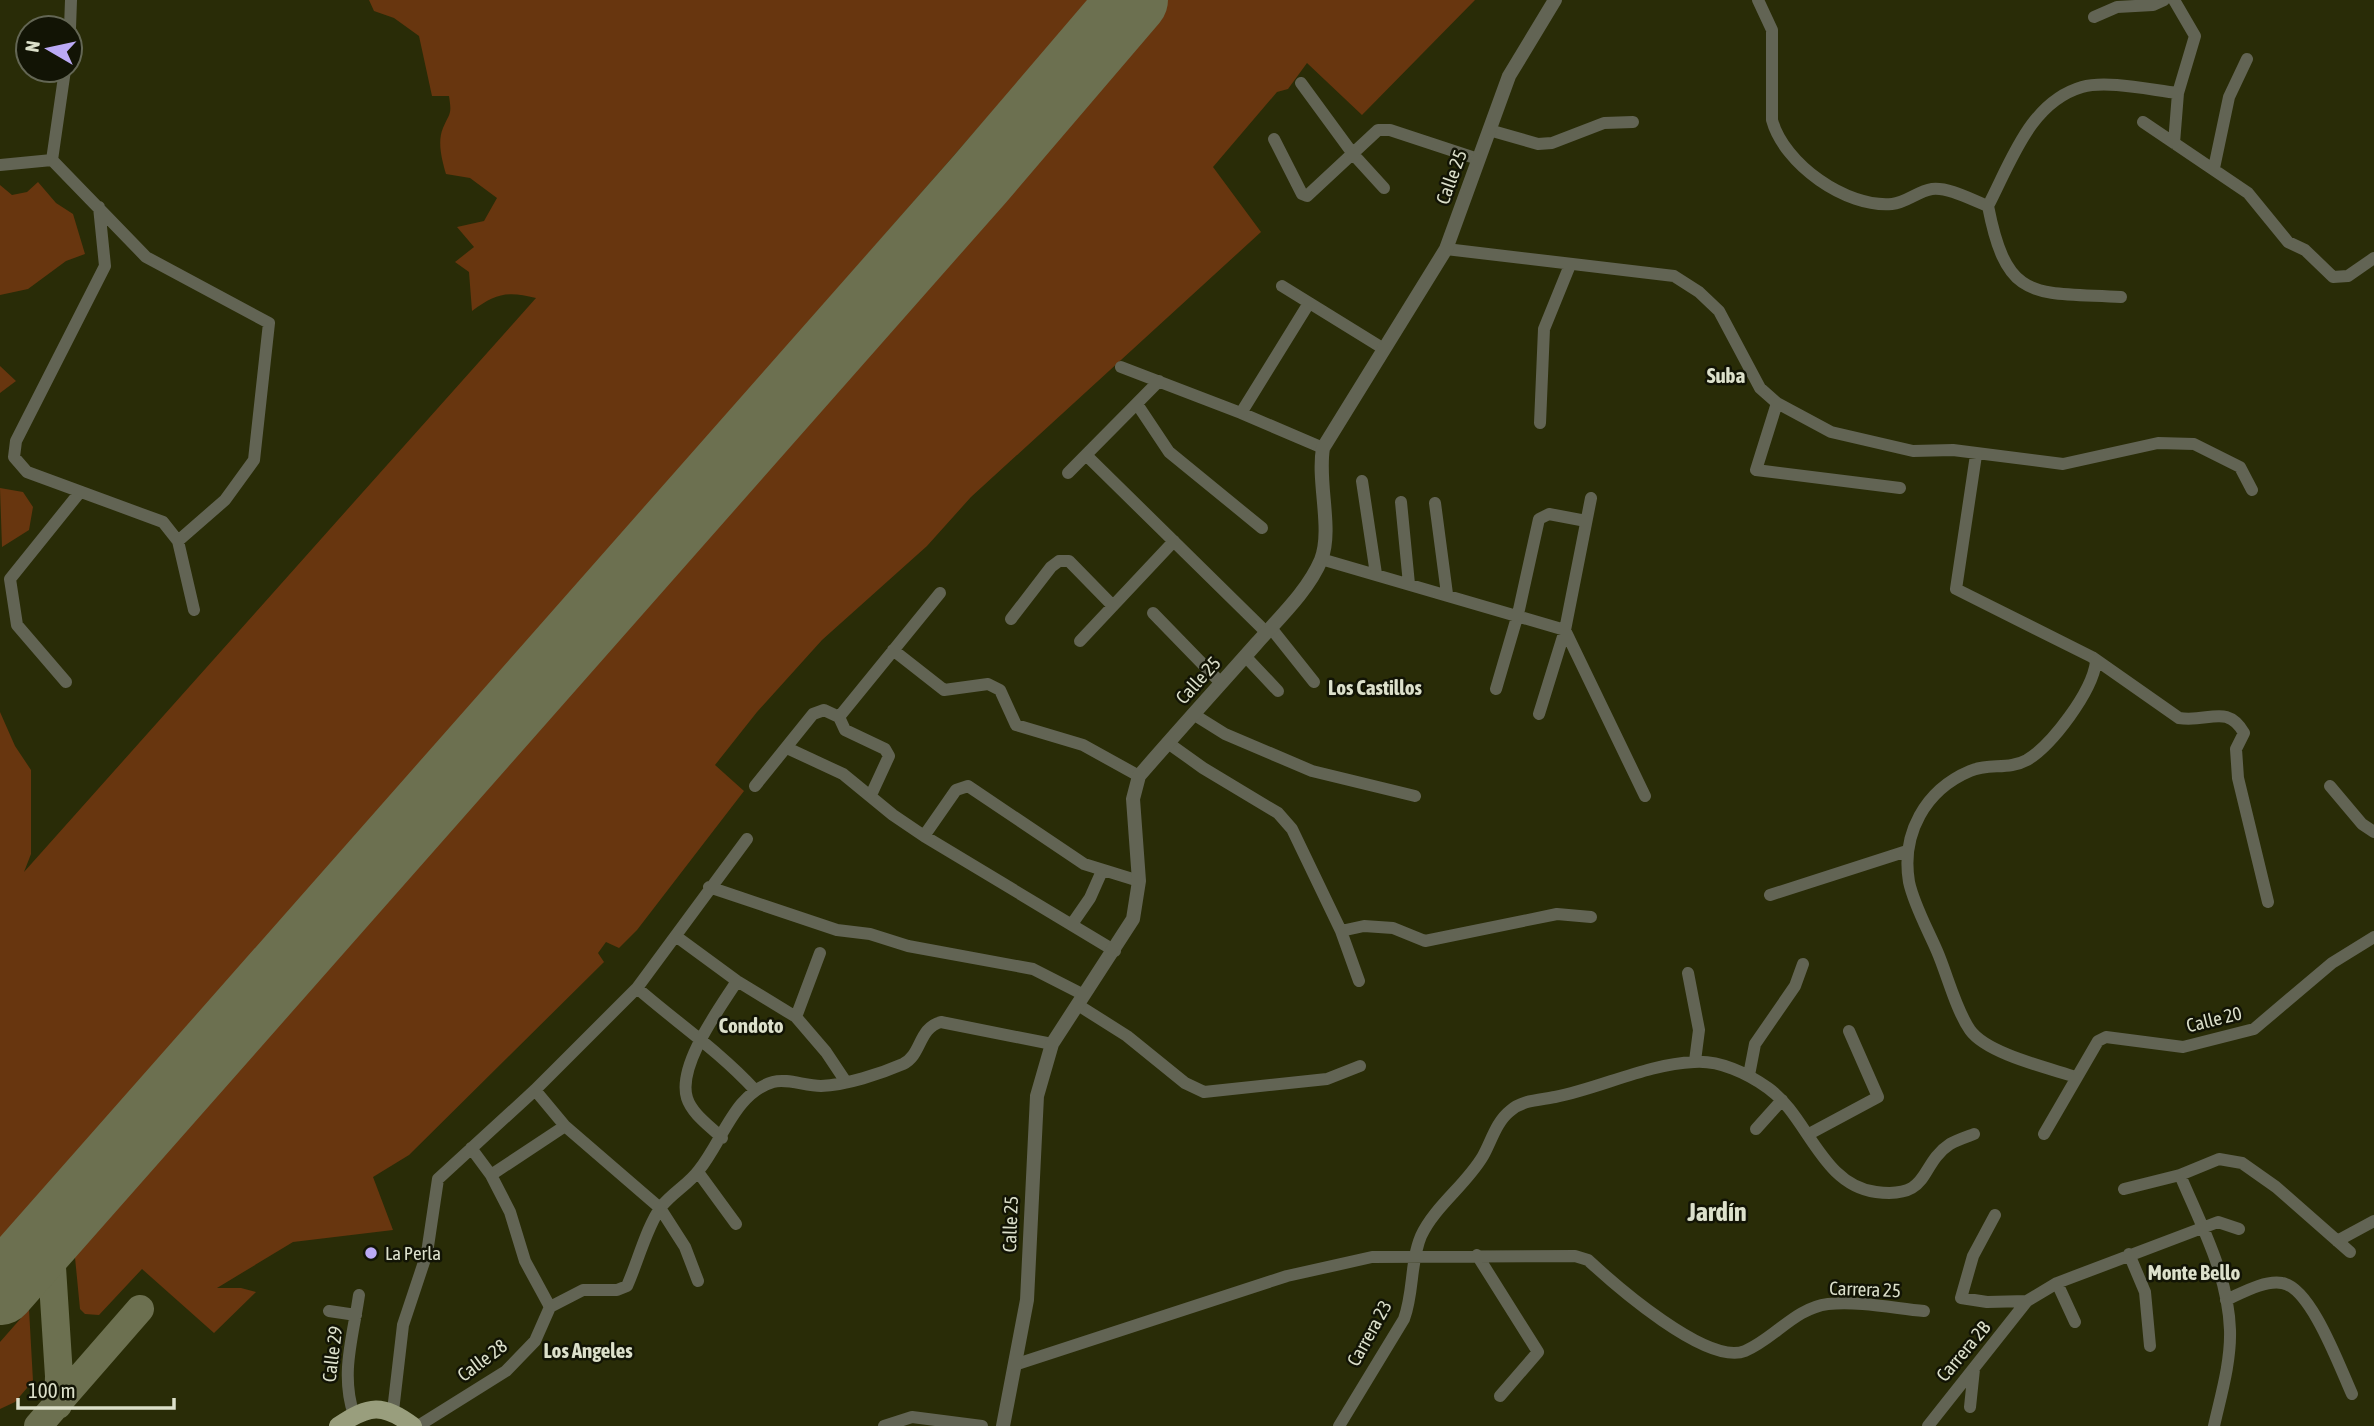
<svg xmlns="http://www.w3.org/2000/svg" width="2374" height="1426" font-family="'Asap Condensed',sans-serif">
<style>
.green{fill:#68360f}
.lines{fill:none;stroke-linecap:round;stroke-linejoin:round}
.taxiway{stroke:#6c7050;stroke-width:28}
.runway{stroke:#6c7050;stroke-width:70}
.minor{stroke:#626454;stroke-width:12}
.tertiary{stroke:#626454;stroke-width:14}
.primary{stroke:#999e7d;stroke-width:18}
.poi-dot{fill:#bbaaf6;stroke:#121405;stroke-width:2.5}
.labels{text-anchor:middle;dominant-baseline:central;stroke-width:5;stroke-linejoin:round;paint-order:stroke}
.street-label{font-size:19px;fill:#dce0cb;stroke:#121405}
.poi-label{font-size:19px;fill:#dce0cb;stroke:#121405;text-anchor:start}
.neighbourhood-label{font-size:21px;font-weight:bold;fill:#dce0cb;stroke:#121405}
.district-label{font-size:26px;font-weight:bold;fill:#dce0cb;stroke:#121405}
</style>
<rect width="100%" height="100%" fill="#292c07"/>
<path class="green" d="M369,0h721l-1090,1246v-534l15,34 16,24v84l-7,18 512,-574c-28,-7 -40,-5 -64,13l-3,-39 -14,-10 19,-15 -17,-20 27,-6 13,-23 -27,-20 -24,-4c-4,-14 -9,-32 -3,-46 7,-16 9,-13 6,-32h-17l-13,-60 -25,-18 -20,-7z
M1159,0h316l-113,115 -55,-52 -19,26 -11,3 -64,75 48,65 -290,265 -44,49 -105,94 -65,72 -42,53 29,26 -107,139 -18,18 -13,-6 -8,11 6,9 -195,193 -36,22 20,53 -100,12 -76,46h24l15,4 -42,41 -72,-64 -43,46 -14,-1 -5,-5 -6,-62z
M38,182l18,21 17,11 12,40 -19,7 -38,28 -28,6v-110l12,10 15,-3z
M0,366l16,15 -16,12z
M0,488l23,4 10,15 -4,23 -27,17z
M29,1309l4,72 -18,21 -15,7v-67z"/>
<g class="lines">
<path class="taxiway" d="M9,1280c16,-8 34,-10 44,8
M58,1405l1,-29 -8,-124 2,-15 9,-18
M38,1426l102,-117"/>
<path class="runway" d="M0,1290l980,-1111 153,-179"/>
<path class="minor" d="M1758,0l14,30v90c12,44 74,88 120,84 14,-1 26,-13 40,-15 17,-2 40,11 56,17 19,97 45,86 133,91
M2174,0l21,36 -17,57 -4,50
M2094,17l23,-10 36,-2 11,-5
M70,28l1,-28
M1301,83l52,71 31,34
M2143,122l105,71 40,49 17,8 28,27 15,-1 26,-18
M1489,130l49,14 14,-1 52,-20 29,-1
M1274,139l28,55 5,2 71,-66h12l88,29
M52,160l13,-90
M0,165l52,-5 94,97 123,66 -15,137 -29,40 -47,41
M2214,168l15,-71 18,-38
M1988,206c23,-44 42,-104 94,-119 25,-7 69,3 96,6
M99,207l6,59 -89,175 -2,16 13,15 136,50 15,19 16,69
M1446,249l228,27 25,16 20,19 41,77 17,15 54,29 82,19 40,-1 110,14 95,-21 36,1 46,23 12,23
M1282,286l102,63
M1121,367l120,46 82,35
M1777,403l-21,67 144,18
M1137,404l32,48 93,76
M1241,413l68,-110
M1540,423l4,-94 26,-64
M1086,455l180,177
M1976,455l-20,134 136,68 87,61c29,5 48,-15 65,15l-8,16 2,29 30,124
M1068,473l91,-92
M1362,481l14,93
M1401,502l8,82
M1435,503l12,91
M1321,559l244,71 80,166
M1153,613l68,70
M1011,619l40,-52 8,-6h10l44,45
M1271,628l43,54
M1080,641l94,-100
M893,650l51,40 44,-6 12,6 16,35 67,20 56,31
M1245,656l33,35
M66,682l-49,-57 -7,-46 70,-87
M1496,689l22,-75 21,-95 10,-5 37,7
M1193,714l32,20 87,37 103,25
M1539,714l26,-84 26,-132
M839,717l101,-124
M1168,743l35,25 75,45 14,16 49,102 18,50
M787,748l56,26 50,41 31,21 191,115
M755,786l58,-72 11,-4 15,7 6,13 40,19 4,7 -18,39
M2330,786l32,38 12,8
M924,836l32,-46 12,-4 116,78 55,17
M709,887l128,43 33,4 38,12 125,23 51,26
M1770,895l137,-44
M1072,924l18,-26 12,-27
M1341,931l23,-5 29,2 32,13 132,-27 34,3
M677,937l60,44 59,36 30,35 20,30
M1688,973l11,57 -4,31
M637,988c39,34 82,63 117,101
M1078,1005l49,31 58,47 19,9 123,-13 33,-13
M796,1017l24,-64
M1749,1075l6,-31 40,-58 8,-22
M2076,1077c-27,-9 -89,-23 -106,-47 -14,-20 -23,-56 -33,-79 -9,-21 -23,-46 -28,-69 -8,-48 16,-92 61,-111 18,-8 39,-1 57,-11 25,-15 65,-68 69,-98
M535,1090l30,36 95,82 25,39 13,34
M1756,1129l26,-29
M1809,1134l69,-37 -29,-66
M2044,1134l54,-93 8,-4 77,10 71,-18 78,-66 42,-26
M722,1138c-12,-12 -30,-24 -35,-40 -10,-33 33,-90 50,-117
M471,1148l20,27 19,37 15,49 25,46
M698,1172l38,52
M491,1175l74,-49
M2180,1175c21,50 48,99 50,155 1,32 -9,65 -16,96
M2124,1189l56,-14 39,-16 23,4 34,24 74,65
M1995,1215l-22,41 -12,42 26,4 40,-1 30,-18 161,-61 21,7
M2337,1241l37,-20
M2129,1254l16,38 5,54
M1477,1255l61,97 -38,44
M2057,1283l18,39
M2226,1300c16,-7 38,-20 56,-17 29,4 58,85 70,111
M550,1307l33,-17h34l10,-4c10,-22 20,-60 34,-79 11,-14 28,-23 38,-37 24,-30 36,-77 74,-88 14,-4 32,4 48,4 25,-1 59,-12 82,-22 19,-9 15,-36 38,-42l111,22
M329,1311l27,4
M1014,1365l273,-89 85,-19 203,-1 13,4c27,25 119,106 157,91 29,-12 50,-43 83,-47 31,-3 65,4 96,7
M1970,1407l4,-38
M393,1411l10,-86 24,-72 11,-74 97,-89 102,-102 110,-149
M354,1415c-14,-41 -1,-78 5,-120
M418,1426l88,-55 29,-30 15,-34
M884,1426l28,-9 70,9
M1339,1426l65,-107c10,-27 6,-57 17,-83 14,-30 45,-51 62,-80 8,-14 13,-34 27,-45 12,-11 30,-11 45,-14 46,-9 92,-33 139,-35 25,-2 53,11 74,26 40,28 53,97 108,104 56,7 42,-27 74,-48 7,-4 16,-7 24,-10
M1928,1426l99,-125"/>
<path class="tertiary" d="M1003,1426l24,-126 10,-204 15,-52 81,-125 6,-38 -6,-82 6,-23c38,-44 78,-88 117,-132 22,-25 52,-53 65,-84 12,-31 -4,-77 2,-112l123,-199 63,-173 46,-76"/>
<path class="primary" d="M338,1426c31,-21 45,-23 75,0"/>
</g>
<circle class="poi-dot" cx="371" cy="1253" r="7"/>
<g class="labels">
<g class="street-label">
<text transform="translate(1451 177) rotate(-70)">Calle 25</text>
<text transform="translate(1198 680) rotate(-48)">Calle 25</text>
<text transform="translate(2214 1019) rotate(-14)">Calle 20</text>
<text transform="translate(1010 1224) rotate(-88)">Calle 25</text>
<text transform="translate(1865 1289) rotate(2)">Carrera 25</text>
<text transform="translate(1369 1333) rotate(-61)">Carrera 23</text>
<text transform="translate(1963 1351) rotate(-50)">Carrera 2B</text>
<text transform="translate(332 1354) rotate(-83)">Calle 29</text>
<text transform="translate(482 1360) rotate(-37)">Calle 28</text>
</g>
<g class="poi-label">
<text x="385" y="1253">La Perla</text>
</g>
<g class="neighbourhood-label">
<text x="1726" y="375">Suba</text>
<text x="1375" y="687">Los Castillos</text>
<text x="751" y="1025">Condoto</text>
<text x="2194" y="1272">Monte Bello</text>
<text x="588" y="1350">Los Angeles</text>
</g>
<g class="district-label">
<text x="1717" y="1212">Jardín</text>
</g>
</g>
<g transform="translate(49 49) rotate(279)"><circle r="33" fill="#121405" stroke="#636654" stroke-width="2"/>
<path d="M0-5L12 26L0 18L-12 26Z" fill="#bbaaf6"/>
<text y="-10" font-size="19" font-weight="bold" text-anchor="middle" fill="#dce0cb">N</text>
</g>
<path d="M18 1398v10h156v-10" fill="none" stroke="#dce0cb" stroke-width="3.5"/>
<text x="28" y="1398" font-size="21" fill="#dce0cb" stroke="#121405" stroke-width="5" paint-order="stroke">100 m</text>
</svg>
